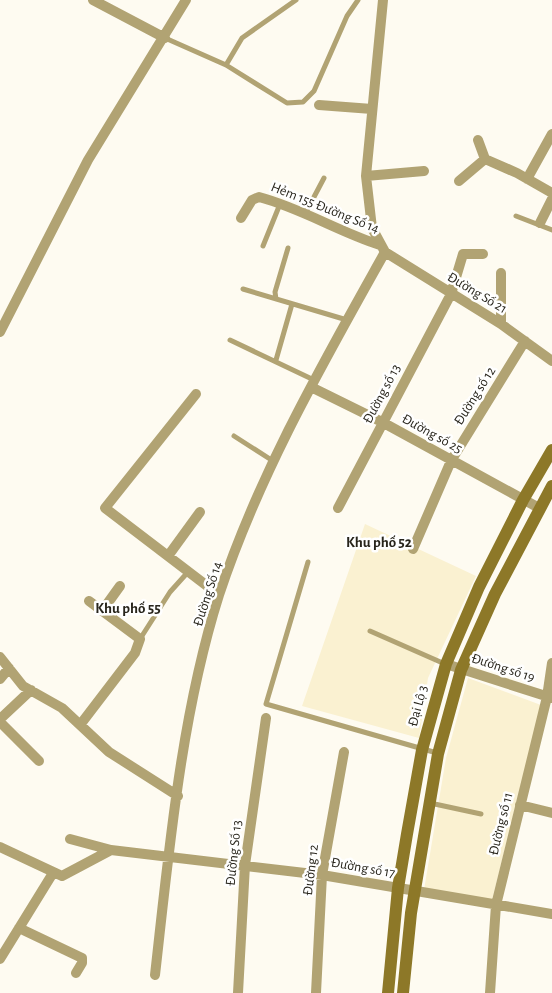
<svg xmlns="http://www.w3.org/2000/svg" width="552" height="993" font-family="'Alegreya Sans',sans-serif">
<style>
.built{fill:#faf1d1}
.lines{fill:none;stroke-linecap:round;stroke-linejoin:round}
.lane{stroke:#b1a373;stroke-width:5}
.street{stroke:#b1a373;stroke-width:10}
.secondary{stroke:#8d7828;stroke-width:12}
.labels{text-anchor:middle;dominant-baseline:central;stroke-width:5;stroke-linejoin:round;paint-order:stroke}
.street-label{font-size:14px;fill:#28251c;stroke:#fff}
.neighbourhood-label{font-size:15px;font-weight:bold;fill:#28251c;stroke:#fff}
</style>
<rect width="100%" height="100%" fill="#fefbf1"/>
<path class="built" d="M365,524l111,52 -48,102 -9,60 -117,-32z
M468,678l73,27 -49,195 -68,-10 22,-132z"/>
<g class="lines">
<path class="lane" d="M165,38l61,27 61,38 16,-1 11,-11 33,-75 11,-16
M226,65l16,-27 54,-38
M305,214l19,-36
M516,216l36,14
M263,246l17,-42
M243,289l104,31
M276,299l-1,-7 13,-44
M230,340l84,40
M276,360l16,-56
M234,436l39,25
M308,562l-42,142 171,49
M370,631l75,33
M140,639l30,-47 18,-20
M430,803l51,11"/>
<path class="street" d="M93,0l72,38
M383,0l-17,176 6,52 13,24 116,72 51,37
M319,105l53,4
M478,140l7,19 32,14 35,20
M366,176l58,-5
M527,179l25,-45
M459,181l26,-22
M241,218l11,-18 7,-3c42,11 80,35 121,48
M540,223l12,-24
M501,273v51
M0,332l88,-172 98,-160
M311,387l71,35 157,86
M196,394l-91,114 114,87
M338,508l113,-214 12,-40h20
M413,549l38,-88 74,-120
M168,556l32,-44
M102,611l18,-25
M0,657l23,29 39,22 47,44 69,44
M446,664l106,34
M0,679l9,-11
M0,719l31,-29
M0,722l39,39
M80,725l55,-72 5,-14 -51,-38
M520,805l32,8
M70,839l41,11
M0,847l62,29 49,-26 211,25 230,39
M19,928l63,30v5l-6,10
M0,959l53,-86
M155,975c14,-124 26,-260 64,-380 40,-121 104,-232 166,-343
M238,993l7,-128 21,-147
M316,993l6,-118 22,-123
M490,993l6,-88 51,-208 5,-34"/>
<path class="secondary" d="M388,993l10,-105 9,-54 15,-84 24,-86 33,-77 44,-87 29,-50
M403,993l8,-80 27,-159 23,-84 34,-76 57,-108"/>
</g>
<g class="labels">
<g class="street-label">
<text transform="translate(325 208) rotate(22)">Hẻm 155 Đường Số 14</text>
<text transform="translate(477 293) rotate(31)">Đường Số 21</text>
<text transform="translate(382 394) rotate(-62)">Đường số 13</text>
<text transform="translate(475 396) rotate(-58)">Đường số 12</text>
<text transform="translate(432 434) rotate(29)">Đường số 25</text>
<text transform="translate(208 594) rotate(-72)">Đường Số 14</text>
<text transform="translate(503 668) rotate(18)">Đường số 19</text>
<text transform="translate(418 706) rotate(-75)">Đại Lộ 3</text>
<text transform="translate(501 824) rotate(-76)">Đường số 11</text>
<text transform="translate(234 853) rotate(-84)">Đường Số 13</text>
<text transform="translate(363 868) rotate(10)">Đường số 17</text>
<text transform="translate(311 870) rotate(-83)">Đường 12</text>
</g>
<g class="neighbourhood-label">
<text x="379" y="542">Khu phố 52</text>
<text x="128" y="608">Khu phố 55</text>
</g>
</g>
</svg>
